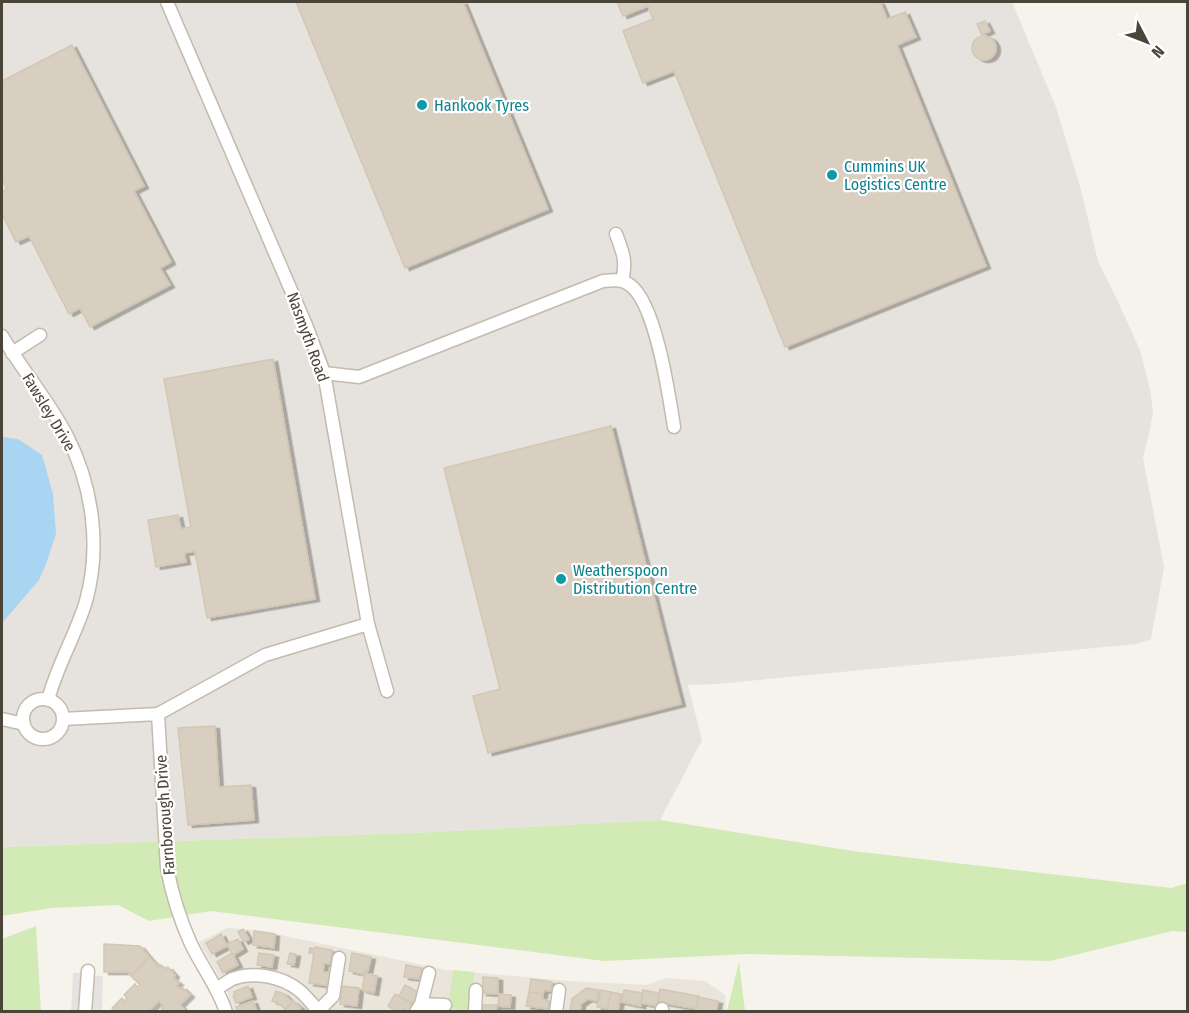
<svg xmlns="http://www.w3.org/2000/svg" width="1189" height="1013" font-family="'Fira Sans Condensed',sans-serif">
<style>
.residential{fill:#eae5da}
.industrial{fill:#e6e2dd}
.green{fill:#d2eab5}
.parking{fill:#e5e3e0}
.water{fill:#a9d4f2}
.building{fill:#d8cfc1;stroke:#d3c7b4;stroke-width:1.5;filter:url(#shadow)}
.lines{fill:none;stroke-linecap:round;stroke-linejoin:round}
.minor-casing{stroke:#c2bbae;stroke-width:15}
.minor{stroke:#fff;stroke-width:12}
.culture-dot{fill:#0f9aa8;stroke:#fff;stroke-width:2}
.labels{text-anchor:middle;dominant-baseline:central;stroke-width:4.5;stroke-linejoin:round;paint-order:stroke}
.culture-label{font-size:16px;fill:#0d838f;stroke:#fff;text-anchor:start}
.street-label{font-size:16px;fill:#4b4439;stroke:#fff}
</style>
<defs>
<filter id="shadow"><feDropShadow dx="4.5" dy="2.5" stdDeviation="0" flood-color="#0004"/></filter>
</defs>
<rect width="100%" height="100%" fill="#f6f3ec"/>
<path class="residential" d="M227,928l30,2 190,40 122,11 78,4 19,-7 39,3 20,14 1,16h-495l-3,-18 -29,-51z"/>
<path class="industrial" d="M2,2h1010l44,105 25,83 17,71 15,30 27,59 10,39 3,22 -3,18 -7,29 21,109 -13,72 -15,5 -420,40 -28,1 14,55 -42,80 -247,13 -411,14z"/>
<path class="green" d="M660,820l193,31 318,37 17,-5 -1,49 -15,-1 -122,30 -303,-7 -143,7 -393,-50 -62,10 -31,-16 -67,3 -49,8v-69l411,-14z
M36,926l5,85h-39v-72z
M739,962l6,49h-18z
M453,970l21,2 -3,39 -23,-3z"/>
<path class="parking" d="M83,967h11v9h9l-1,35 -31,1 2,-39h10z"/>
<path class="water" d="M2,437l16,2 24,16 11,39 3,40 -10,30 -7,16 -37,43z"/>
<path class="building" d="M296,2h167l85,207 -143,59z
M617,2h263l7,17 18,-7 11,25 -19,8 89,221 -201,81 -111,-276 -31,12 -20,-52 30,-12 -5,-13 -25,10z
M985,21l5,10 -8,4 -5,-11z
M972 48a12 12 0 1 1 24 0a12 12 0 1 1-24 0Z
M72,45l72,141 -10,5 37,71 -11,6 10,17 -80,42 -10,-19 -11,6 -40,-78 -13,6 -14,-28v-22l5,-3 -5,-9v-99z
M273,359l42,240 -108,19 -12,-67 -11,2 2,9 -30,5 -8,-47 30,-5 3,14 10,-2 -27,-148z
M611,426l70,278 -193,49 -15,-57 27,-7 -56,-221z
M215,726l4,61 32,-2 3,35 -66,5 -10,-97z
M243,929l6,10 -5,3 -6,-10z
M254,931l21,3 -1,14 -21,-3z
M221,934l6,12 -15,8 -6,-11z
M238,939l5,10 -10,6 -6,-11z
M104,944l36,2 9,11 -18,19 -3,-4h-24z
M315,947l17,3 -2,14 -6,-1 -1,9 9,1 -2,13 -21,-3 5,-30h-5l1,-5 5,1z
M232,953l6,12 -15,8 -6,-11z
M259,953l15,2 -2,12 -15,-2z
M290,953l6,1 -2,11 -7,-1z
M352,953l19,4 -3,14 -4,-1v4l-15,-3z
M149,957l10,10 2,-2 5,4 2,-2 7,8 -2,3 6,5 -3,2 4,4 2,-2 8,8 -10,10 4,4 -2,3h-17l-4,-4 2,-3 -4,-4 -11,11h-33l-3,-4 10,-10 2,3 3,-3 -3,-3 11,-11 2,3 3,-2 -9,-9z
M406,965l16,3 -1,8h-2v3l-15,-2z
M365,973l12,3 -3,17 -12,-3z
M483,977l15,1v16l-16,-1z
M531,979l21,3 -1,9 -7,-1 -1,4 -14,-2z
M405,985l13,8 -2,3 2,1 -4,7 -15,-8z
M248,986l4,11 -16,6 -3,-7 2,-1 -1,-3z
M342,986l17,2 -2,18 -17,-2z
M586,988l13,2 -2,11 -9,-2 -7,5 -1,8 -10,-2 2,-11z
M660,989l39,7 -3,13 -38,-7z
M601,990l10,2 -4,17 -10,-2z
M624,990l19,3 -2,13 -20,-4z
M643,990l16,3 -2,13 -16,-3z
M276,991l8,3 8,8 -7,7 -7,-6 -6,-2z
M529,992l14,2 -1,5 7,2 -1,8 -22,-3z
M611,992l10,2 -3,17 -11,-2z
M395,994l19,11 -4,7 -7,-3 -2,3h-4l-9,-6z
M499,994l12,1 -1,12 -12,-1z
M698,997l20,4 -2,11 -20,-1z
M253,1001l4,11h-19l-2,-5z
M293,1001l8,7 -4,4h-14z
M481,1005h16l-1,7h-15z"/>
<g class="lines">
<defs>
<path id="minor" d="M167,2l139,323 18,48 44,251 19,67
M616,234c7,19 11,27 6,47
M2,336c20,34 47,65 65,100 26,51 34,111 19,165 -10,34 -29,64 -38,99
M12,353l28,-18
M324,373l35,4 244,-96c10,-1 19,-2 27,4 26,19 39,110 44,142
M23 719a20 20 0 1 1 40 0a20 20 0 1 1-40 0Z
M158,714l9,154c5,26 13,52 24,76 11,23 27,43 35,68
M2,719l22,5
M63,719l95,-5 107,-59 103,-31
M216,989c5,-3 11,-7 16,-10 21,-8 50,-3 68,12 7,6 13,14 19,21
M421,1004l24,1
M318,1011l15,-15 6,-38
M85,1012l3,-41
M416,1012l5,-8 8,-31
M475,1012l1,-22
M556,1012l3,-22
M662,1012v-3"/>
</defs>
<use href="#minor" class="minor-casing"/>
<use href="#minor" class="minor"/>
</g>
<g class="culture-dot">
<circle cx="422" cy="105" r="6"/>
<circle cx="832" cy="175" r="6"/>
<circle cx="561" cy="579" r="6"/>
</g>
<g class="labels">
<g class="culture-label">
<text x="434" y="105">Hankook Tyres</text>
<text x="844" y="166">Cummins UK<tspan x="844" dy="18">Logistics Centre</tspan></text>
<text x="573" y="570">Weatherspoon<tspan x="573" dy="18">Distribution Centre</tspan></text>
</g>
<g class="street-label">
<text transform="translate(308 337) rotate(70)">Nasmyth Road</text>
<text transform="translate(49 412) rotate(59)">Fawsley Drive</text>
<text transform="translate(165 815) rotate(-94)">Farnborough Drive</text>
</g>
</g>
<rect width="1189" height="1013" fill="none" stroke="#4b4439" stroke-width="6"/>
<g transform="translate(1147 42) rotate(132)" stroke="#ffffff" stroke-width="4.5" paint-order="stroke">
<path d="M0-4.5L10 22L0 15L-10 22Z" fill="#4b4439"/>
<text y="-9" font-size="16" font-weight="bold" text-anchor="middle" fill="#4b4439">N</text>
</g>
</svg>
